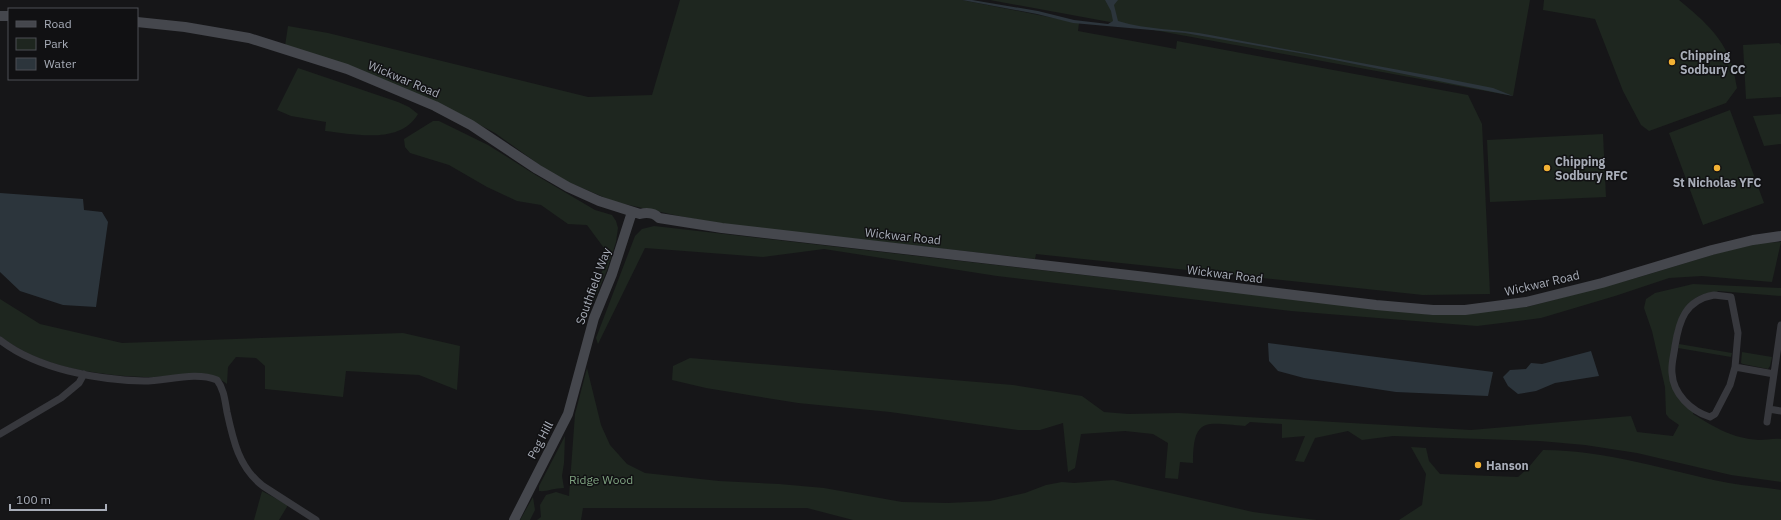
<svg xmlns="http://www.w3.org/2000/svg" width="1781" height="520" font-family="'IBM Plex Sans',sans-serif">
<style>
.green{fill:#1e261f}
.water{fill:#2c353c}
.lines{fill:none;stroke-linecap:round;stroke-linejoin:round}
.minor{stroke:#37383d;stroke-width:7}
.secondary{stroke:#45474d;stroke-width:10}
.poi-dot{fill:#f2b134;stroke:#111113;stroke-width:1.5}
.labels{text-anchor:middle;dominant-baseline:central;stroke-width:3;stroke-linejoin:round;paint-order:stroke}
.poi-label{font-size:12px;font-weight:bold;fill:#a8adb8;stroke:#111113;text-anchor:start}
.street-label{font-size:12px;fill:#a8adb8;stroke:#111113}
.park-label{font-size:12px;fill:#7fa381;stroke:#111113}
</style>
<rect width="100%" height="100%" fill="#161618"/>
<path class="green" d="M680,0h282l117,23 -1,8 98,18 1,-8 291,54 14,29 8,170 -67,1 -387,-41 -1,5 -313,-35 -43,-8 -64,-14 -47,-20 -24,-14 -49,-35 -45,-24 -165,-63 3,-20 40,7 260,64 64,-2z
M990,0h540l-17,96z
M1544,0h135c19,16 39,32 49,55 5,10 7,23 9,33l-11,15 -77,28 -8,-6 -18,-34 -28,-72 -52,-9z
M1779,43l2,2v52l-35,2 -3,-54z
M298,68l100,34 11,5 9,7c-18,31 -64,20 -93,17l1,-9 -35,-6 -14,-6z
M1730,110l34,93 -61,22 -34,-92z
M1781,114v30l-17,2 -11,-30z
M433,121h6l49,24 46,29 61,36 17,5 4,6 2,7 -2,14 -9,28 -20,47 -3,1 -1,-2v-4l20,-43 -2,-10 3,-11 -17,-23 -19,-1 -27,-19 -24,-4 -30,-14 -38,-22 -39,-12 -5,-6 -1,-8z
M1603,134l3,63 -116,5 -3,-62z
M654,226l780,89 93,-8 109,-29 86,-26 39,-9 20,-1 -9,40 -70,-6 -33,2 -54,18 -74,22 -64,8 -186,-15 -294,-35 -173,-27 -61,8 -118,-9 -47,96 -2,-6 39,-102 7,-7z
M1693,284l88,4v8l-63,-5 -1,1c-32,1 -40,27 -45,54 -1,9 -3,18 -3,28l24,38v2c23,14 38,24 66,26 8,0 14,-2 22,-1v43l-50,-7 -94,-22 -52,-8 -45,-4 -147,-5 -31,4 -14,-9 -33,7 -11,24 -9,-1 10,-25 -23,2v-14l-32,-2 -5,4c-39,-3 -52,-10 -52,37l-13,-1 -2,17 -13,-1 3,-35 -15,-9 -28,-3 -44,3 -6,34 -7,4 -5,-49 -23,7h-22l-128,-18 -92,-9 -92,-15 -34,-8 1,-14 17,-8 323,27 69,11 22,16 24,2 51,-1 292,17 160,-14 6,16 36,4 6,-11 -10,-7 -3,-4 -1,-27 -13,-56 -8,-23 2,-9 9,-6z
M0,299l40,25 82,19 281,-10 57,13 -3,44 -38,-15 -73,-4 -3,26 -78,-8v-23l-9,-8 -20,-1 -8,10 -1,17c-21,-17 -57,-6 -83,-7 -49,-2 -105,-10 -144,-41z
M1679,344l53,9 -1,4 -53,-9z
M1742,352l30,5 -2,9 -2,3 -25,-5 -2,-1z
M587,368l14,57 9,20 17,19 18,9 74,8 60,3 45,4 78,14 46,1 42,-2 35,-8 21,-8 16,-3 12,1 39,-3 140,32 64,8h-464l-46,-12h-224l-2,12h-44l4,-3 -1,-12 6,-10 10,-3 13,4 6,-82z
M565,436l-1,27 -2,13 2,12c-10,0 -18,4 -25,3v-5z
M1411,447l15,1 3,13 11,13 78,3 10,-9 15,-18c64,0 124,21 186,33 17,3 35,4 52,7v30h-382l23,-15 4,-31z
M262,491l26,14 -9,15h-25z
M533,497l2,13 -5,10h-10z"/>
<path class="water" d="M962,0h10l66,11 36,9 34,4 5,-3 -2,-10 -6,-11h13l-4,5 4,16c29,9 62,8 92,14 94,18 189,34 283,53l20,8 -208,-42 -120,-21 -112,-10 -36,-9z
M0,193l83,6 1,11 18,2 6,10 -12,85 -33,-2 -43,-14 -20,-19z
M1268,343l225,29 -5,24 -92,-4 -92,-14 -26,-7 -9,-10z
M1591,351l8,25 -44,7 -19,8 -18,3 -10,-8 -5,-9 7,-7 16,-1 5,-6 11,1z"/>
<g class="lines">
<path class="minor" d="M1714,295l17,2 7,36 -3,34 -5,18 -15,29 -5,3c-19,-6 -37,-23 -38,-44 -1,-9 2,-18 3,-27 4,-25 10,-46 39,-51z
M0,340c37,29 98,40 144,41 23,0 51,-10 73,-1 7,9 8,21 10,32 6,28 12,56 36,74l53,34
M1735,367l39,7
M1769,409l12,2
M1767,422l14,-97
M0,434l61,-36 18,-15 5,-9"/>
<path class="secondary" d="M0,16h9
M137,22l48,5 64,11 98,31 88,37 36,19 66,44 31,18 31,14 41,13c8,-2 14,-1 19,4l63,10 424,49 230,28 57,5h32l61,-8 76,-19 110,-33 41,-10 28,-4
M514,520l54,-106 26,-96 18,-44 20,-62"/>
</g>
<g class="poi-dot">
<circle cx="1672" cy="62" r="4"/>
<circle cx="1547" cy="168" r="4"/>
<circle cx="1717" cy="168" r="4"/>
<circle cx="1478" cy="465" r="4"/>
</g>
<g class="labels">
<g class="poi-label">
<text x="1680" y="55">Chipping<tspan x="1680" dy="14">Sodbury CC</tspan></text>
<text x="1555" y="161">Chipping<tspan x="1555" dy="14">Sodbury RFC</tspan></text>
<text x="1717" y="182" text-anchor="middle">St Nicholas YFC</text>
<text x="1486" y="465">Hanson</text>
</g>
<g class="street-label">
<text transform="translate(404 79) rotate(23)">Wickwar Road</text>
<text transform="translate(903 236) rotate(6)">Wickwar Road</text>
<text transform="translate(1225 274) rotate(7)">Wickwar Road</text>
<text transform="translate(1542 283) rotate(-13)">Wickwar Road</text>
<text transform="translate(593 286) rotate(-70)">Southfield Way</text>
<text transform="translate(540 440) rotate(-62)">Peg Hill</text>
</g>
<g class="park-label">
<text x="601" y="479">Ridge Wood</text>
</g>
</g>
<rect x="8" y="8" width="130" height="72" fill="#111113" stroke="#4d4f55"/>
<rect x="16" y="21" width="20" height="6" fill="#45474d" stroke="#4d4f55"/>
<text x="44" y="28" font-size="12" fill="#a8adb8">Road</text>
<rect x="16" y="38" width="20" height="12" fill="#1e261f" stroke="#4d4f55"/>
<text x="44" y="48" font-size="12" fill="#a8adb8">Park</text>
<rect x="16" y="58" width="20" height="12" fill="#2c353c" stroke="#4d4f55"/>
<text x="44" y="68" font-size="12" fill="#a8adb8">Water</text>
<path d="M10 504v6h96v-6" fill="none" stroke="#a8adb8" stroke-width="2"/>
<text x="16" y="504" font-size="12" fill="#a8adb8" stroke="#111113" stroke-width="3" paint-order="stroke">100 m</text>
</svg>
